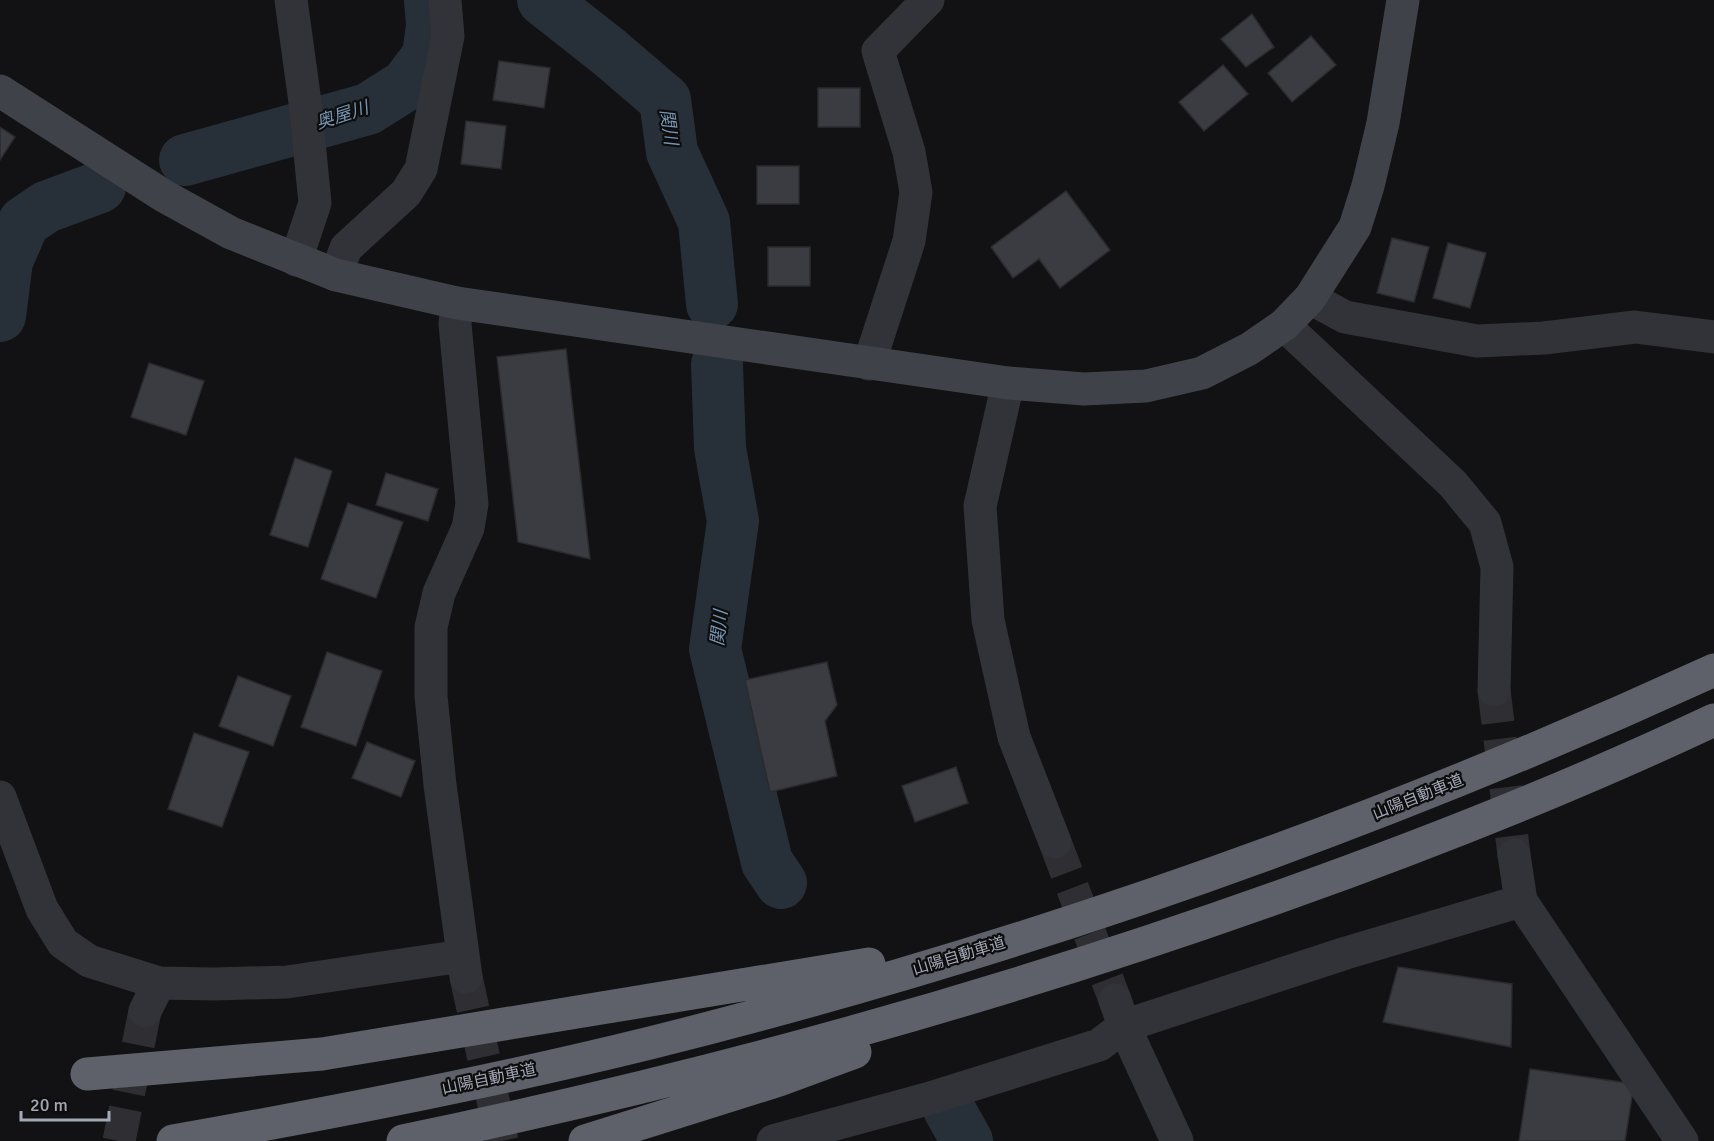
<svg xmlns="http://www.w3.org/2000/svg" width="1714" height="1141" font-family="Signika,'Noto Sans JP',sans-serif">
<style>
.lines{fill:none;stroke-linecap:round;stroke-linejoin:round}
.river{stroke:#273038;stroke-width:52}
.building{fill:#3b3c41;stroke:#2b2b2f;stroke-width:1.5}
.street-tunnel{stroke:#2f2f33;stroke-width:33;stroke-dasharray:33 16;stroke-linecap:butt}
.street{stroke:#323338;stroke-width:33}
.secondary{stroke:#404249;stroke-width:33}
.highway{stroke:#5e616a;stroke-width:33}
.labels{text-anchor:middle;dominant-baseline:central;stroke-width:4.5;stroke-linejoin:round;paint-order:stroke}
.street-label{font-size:16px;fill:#a2a8b5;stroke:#0d0d0e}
.water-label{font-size:18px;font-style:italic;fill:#7696b3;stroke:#0d0d0e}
</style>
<rect width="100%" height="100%" fill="#121113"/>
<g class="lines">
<path class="river" d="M543,0l66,52 56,48 7,52 32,70 8,82
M185,160l183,-51 38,-24 22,-29 4,-31 -2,-25
M0,316l7,-55 17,-39 22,-15 54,-20
M717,364l3,84 13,73 -18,128 52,213 14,21
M949,1109l18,32"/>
</g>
<path class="building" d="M1252,14l22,33 -28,20 -25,-28z
M1311,36l25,29 -44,37 -24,-29z
M499,61l51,7 -6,40 -51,-8z
M1223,65l25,29 -44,37 -25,-29z
M818,88h42v39h-42z
M466,121l40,5 -5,43 -40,-5z
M0,127l15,10 -15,23z
M757,166h42v38h-42z
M1066,191l44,59 -50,38 -21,-29 -26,19 -22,-31z
M1392,238l37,9 -15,55 -37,-9z
M1448,243l38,10 -16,55 -37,-10z
M768,247h42v39h-42z
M566,349l24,210 -72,-17 -21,-185z
M149,363l55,18 -18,54 -55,-18z
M295,458l37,13 -24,76 -38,-12z
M386,473l52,16 -10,32 -52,-16z
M348,503l55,19 -27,76 -55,-19z
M327,652l55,19 -26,75 -55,-19z
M827,662l10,43 -12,16 12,55 -67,16 -25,-112z
M238,676l53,20 -18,50 -54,-20z
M194,733l55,19 -27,75 -54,-18z
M367,742l48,19 -14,36 -49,-19z
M956,767l12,36 -53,19 -13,-36z
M1398,967l114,17 -1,63 -128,-25z
M1530,1069l104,15 -9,57h-106z"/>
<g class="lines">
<path class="street-tunnel" d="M1494,690l20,165
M1055,842l60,158
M466,977l36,164
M119,1141l26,-130"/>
<path class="street" d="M291,0l14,102 10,101 -19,57
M336,275l10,-27 60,-55 15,-24 27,-133 -3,-36
M1310,298l35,19 132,24 67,-3 91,-11 79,10
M457,303l-2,21 17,180 -4,24 -29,65 -8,34v69l9,89 26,192
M1284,325l169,159 32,39 12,44 -3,123
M869,364l40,-123 7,-49 -7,-40 -31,-101 50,-51
M1008,383l-28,123 8,114 26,117 41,105
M0,797l42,112 21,34 26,18 70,22 55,1 73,-2 175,-26
M1514,855l7,46 161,240
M1115,1000l9,26 53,115
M145,1011l14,-28
M773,1141l154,-42 172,-54 25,-19 222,-73 175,-52"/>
<path class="secondary" d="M0,91l164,105 67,37 105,42 121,28 551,80 76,6 62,-3 56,-13 47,-24 35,-24 26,-27 45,-71 13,-41 15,-63 20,-123"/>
<path class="highway" d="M87,1074l235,-20 547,-90
M173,1141c159,-28 319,-59 477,-98 365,-91 722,-216 1064,-373
M403,1141c299,-62 593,-143 881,-246 146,-52 290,-109 430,-175
M585,1141l194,-61 76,-28"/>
</g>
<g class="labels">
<g class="street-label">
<text transform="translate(1418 797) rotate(-22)">山陽自動車道</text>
<text transform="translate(959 956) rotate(-17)">山陽自動車道</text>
<text transform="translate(489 1079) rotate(-12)">山陽自動車道</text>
</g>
<g class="water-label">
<text transform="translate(342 115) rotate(-18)">奥屋川</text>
<text transform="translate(669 127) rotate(82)">関川</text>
<text transform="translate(719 628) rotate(-84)">関川</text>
</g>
</g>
<path d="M21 1111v9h88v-9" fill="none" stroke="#a2a8b5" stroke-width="3"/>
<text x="30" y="1111" font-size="18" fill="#a2a8b5" stroke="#0d0d0e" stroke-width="4.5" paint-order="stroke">20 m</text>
</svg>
